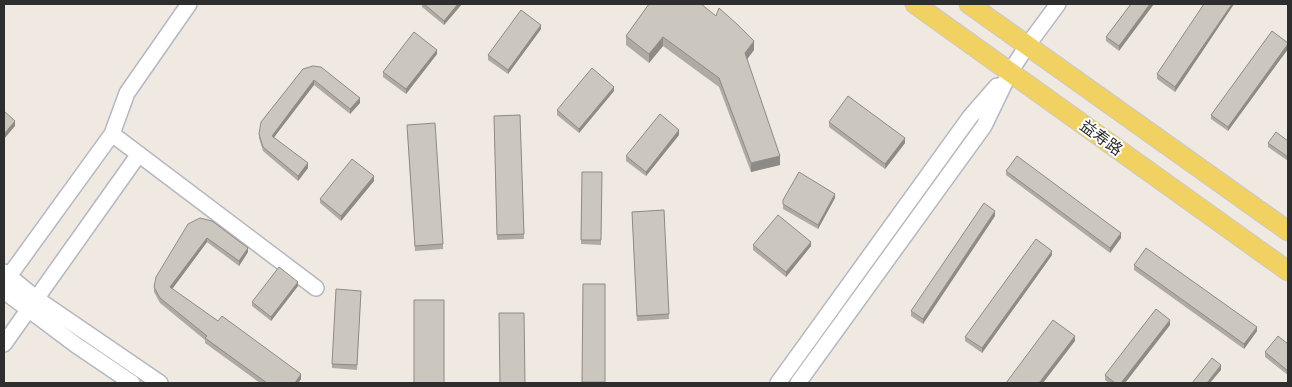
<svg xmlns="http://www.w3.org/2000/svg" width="1292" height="387" font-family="'Source Sans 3','Noto Sans SC',sans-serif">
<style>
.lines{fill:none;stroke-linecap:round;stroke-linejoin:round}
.minor-casing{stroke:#b4b7c1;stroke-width:18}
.major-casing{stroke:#c9c9c9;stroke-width:21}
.minor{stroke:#fff;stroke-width:15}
.major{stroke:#f2d163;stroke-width:19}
.wall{fill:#afaba4}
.shaded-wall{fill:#8e8b86}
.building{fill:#cbc7bf;stroke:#8e8b86}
.labels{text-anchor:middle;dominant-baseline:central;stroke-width:4;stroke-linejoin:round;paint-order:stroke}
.street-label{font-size:16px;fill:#2e2e2e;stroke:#fff}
</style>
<rect width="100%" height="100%" fill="#efe9e1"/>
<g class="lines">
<defs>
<path id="minor" d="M112,134l204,154
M4,272l33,27 123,84
M4,283l108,-149 15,-41 62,-89
M4,291l72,54 56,38
M4,344l135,-190
M778,383l192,-266 27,-31
M798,383l186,-257 26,-54 17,-26 31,-42"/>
<path id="major" d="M915,4l373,267
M969,4l319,227"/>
</defs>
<use href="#minor" class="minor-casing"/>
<use href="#major" class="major-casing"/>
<use href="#minor" class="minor"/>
<use href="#major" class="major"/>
</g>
<path class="wall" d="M422,4h40l-18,21 -22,-18z
M649,4l105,46 -7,9 33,106 -29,7 -32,-85 -56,-41 -14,17 -23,-18v-9z
M1131,4l-12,47 -13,-10v-4z
M1234,4l-59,88 -18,-13v-5z
M541,29l-33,45 -20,-14v-5z
M1288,43v6l-60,82 -17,-12v-4z
M437,54l-31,40 -23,-17v-5z
M313,66l47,37 -10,11 -36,-29 -40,52 34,31 -10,13 -35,-30 -4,-13v-4z
M614,91l-35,42 -22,-18v-5z
M520,115l4,124 -27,1 -3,-124z
M829,122l76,21 -20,26 -56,-42z
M407,129l36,115v5l-28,2z
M679,135l-33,41 -20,-15v-5z
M1288,141v20l-20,-14v-4z
M1006,171l115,67 -11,15 -104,-78z
M582,172h20l-1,73 -20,-1z
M374,181l-33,40 -21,-18v-4z
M835,198l-17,31 -35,-20v-9z
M664,210l5,109 -32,2 -5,-109z
M995,216l-72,108 -12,-8v-5z
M212,221l36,31 -9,14 -32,-24 -35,47 129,90 -3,4h-38l-55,-40v-3l-45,-37 -6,-11v-5z
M753,245l58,1 -25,31 -33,-27z
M1052,255l-70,98 -17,-12v-4z
M1134,265l123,66 -13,18 -110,-79z
M583,284h22v99h-23z
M298,286l-27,35 -19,-15v-4z
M361,291l-4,79 -25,-2v-4z
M1170,325l-45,58h-16l-4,-3v-5z
M1288,344v31l-23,-18v-5z"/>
<path class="shaded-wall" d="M458,4h4l-18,21v-4z
M1150,4h4l-35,47v-5z
M1232,4h2l-59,88v-5z
M541,25v4l-33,45v-4z
M663,37v9l-14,17v-9z
M754,41v9l-9,12v-9z
M1288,44v5l-60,82v-4z
M437,50v4l-31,40v-5z
M314,80v5l-42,55v-4z
M614,87v4l-35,42v-4z
M360,98v5l-10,11v-5z
M15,121v5l-11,13v-5z
M679,130v5l-33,41v-4z
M905,138v5l-20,26v-5z
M780,156v9l-29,7v-9z
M308,163v5l-10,13v-5z
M374,176v5l-33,40v-5z
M835,194v4l-17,31v-4z
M995,211v5l-72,108v-5z
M1121,233v5l-11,15v-5z
M207,238v4l-37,50v-5z
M811,242v4l-25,31v-5z
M248,248v4l-9,14v-5z
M1052,251v4l-70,98v-5z
M298,282v4l-27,35v-4z
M1170,320v5l-45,58h-4z
M1257,327v4l-13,18v-5z
M1075,336v5l-32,42h-4z
M1221,365v5l-11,13h-3z
M301,374v5l-3,4h-3z"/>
<path class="building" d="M424,4h34l-14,17z
M649,4h52l15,12 3,-8 19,17 16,16 -9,12 35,103 -29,7 -32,-85 -56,-41 -14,17 -23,-18z
M1131,4h19l-31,42 -13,-9z
M1204,4h28l-57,83 -18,-13z
M521,10l20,15 -33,45 -20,-15z
M1272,31l16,12v1l-60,83 -17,-12z
M414,32l23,18 -31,39 -23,-17z
M313,66l8,1 39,31 -10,11 -36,-29 -42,56 36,27 -10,13 -35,-29 -4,-13 2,-12 42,-53z
M592,68l22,19 -35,42 -22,-19z
M848,96l57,42 -20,26 -56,-42z
M4,111l11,10 -11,13z
M660,114l19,16 -33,42 -20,-16z
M520,115l4,119 -27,1 -3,-119z
M435,123l8,121 -28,2 -8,-121z
M1276,132l12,9v16l-20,-14z
M1017,156l104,77 -11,15 -104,-77z
M352,159l22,17 -33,40 -21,-17z
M582,172h20l-1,68h-20z
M799,172l36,22 -17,31 -35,-21v-4z
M984,203l11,8 -72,108 -12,-8z
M664,210l5,104 -32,2 -5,-104z
M778,215l33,27 -25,30 -33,-27z
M200,218l12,3 36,27 -9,13 -32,-23 -37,49 48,34 4,-5 79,58 -6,9h-28l-62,-45 2,-2 -47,-38 -6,-11 2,-10 32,-53z
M1036,239l16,12 -70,97 -17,-11z
M1146,248l111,79 -13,17 -110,-79z
M279,267l19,15 -27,35 -19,-15z
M583,284h22v98h-23z
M336,289l25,2 -4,74 -25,-1z
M414,300h30v83h-30z
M1156,309l14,11 -49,63h-6l-10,-8z
M499,313h25l1,70h-25z
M1053,320l22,16 -36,47h-33z
M1278,336l10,8v27l-23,-19z
M1212,358l9,7 -14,18h-15z"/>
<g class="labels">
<g class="street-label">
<text transform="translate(1101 138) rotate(36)">益寿路</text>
</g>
</g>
<rect width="1292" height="387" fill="none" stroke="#2e2e2e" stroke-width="10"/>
</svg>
